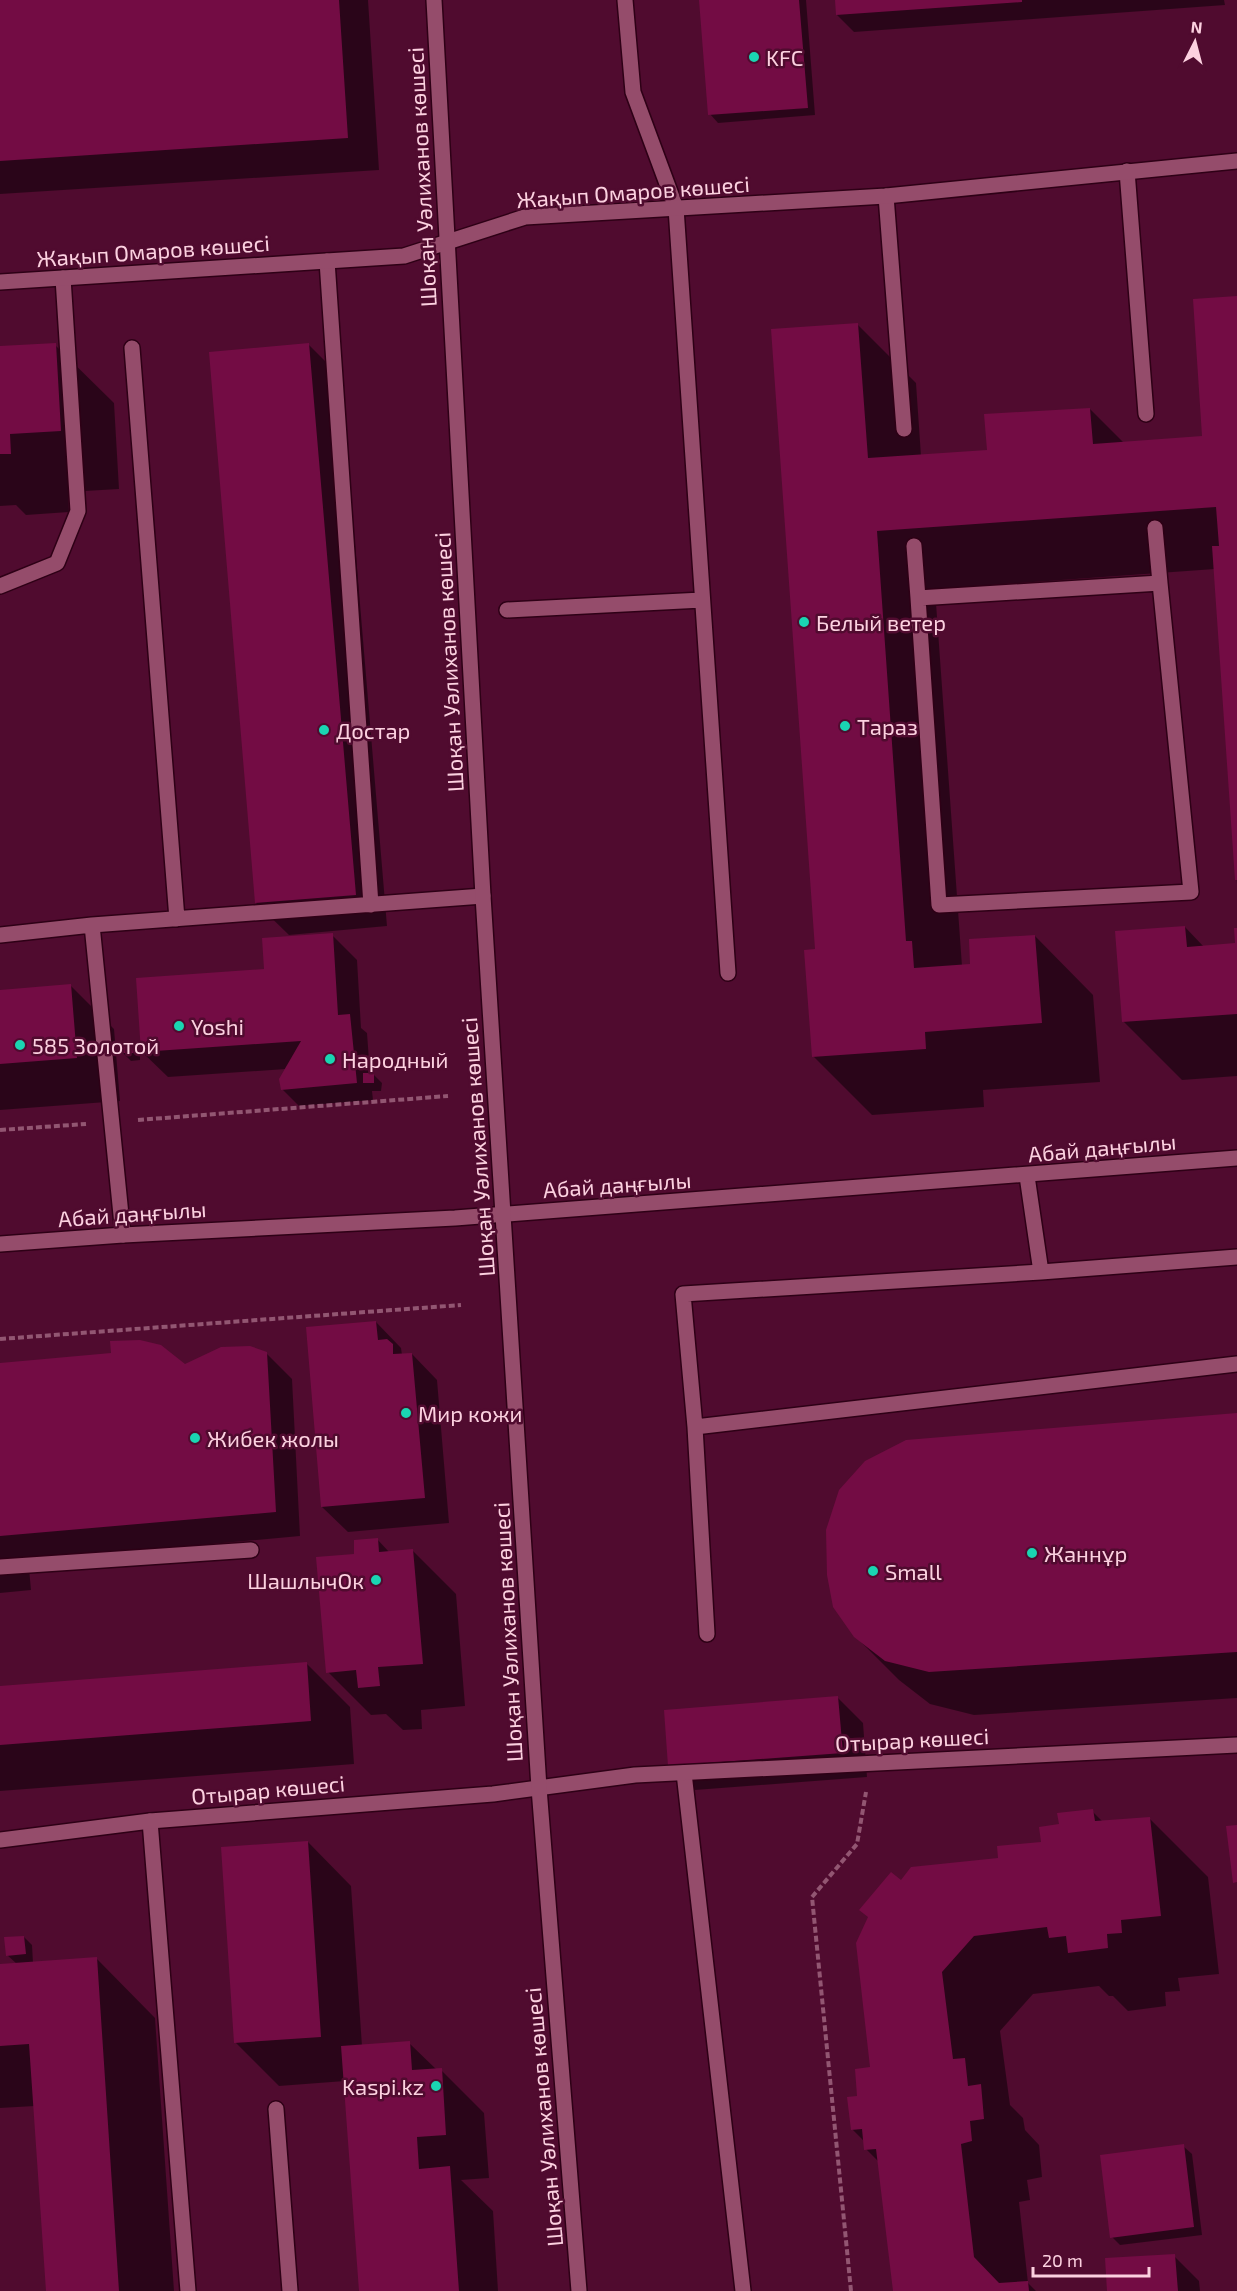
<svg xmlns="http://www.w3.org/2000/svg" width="1237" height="2291" font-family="'Exo 2',sans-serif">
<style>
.shadow{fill:#0007}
.building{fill:#730c44}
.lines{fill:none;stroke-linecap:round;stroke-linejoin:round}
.service-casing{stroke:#2e0016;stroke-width:18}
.minor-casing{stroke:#2e0016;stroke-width:18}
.tertiary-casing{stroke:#2e0016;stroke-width:18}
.secondary-casing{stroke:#2e0016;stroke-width:18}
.path{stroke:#925672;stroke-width:4;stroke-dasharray:6 3;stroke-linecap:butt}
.service{stroke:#954c6b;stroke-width:15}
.minor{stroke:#954c6b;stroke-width:15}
.tertiary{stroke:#954c6b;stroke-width:15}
.secondary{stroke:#954c6b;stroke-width:15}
.poi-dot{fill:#1ad5b2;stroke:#500b2f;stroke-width:2}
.labels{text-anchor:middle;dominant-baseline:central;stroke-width:5;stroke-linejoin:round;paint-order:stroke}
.poi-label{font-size:22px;fill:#fcd1e0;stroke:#500b2f;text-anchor:start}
.street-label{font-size:22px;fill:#fcd1e0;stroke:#500b2f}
</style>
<rect width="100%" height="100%" fill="#500b2f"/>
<path class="shadow" d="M0,0h368l11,170 -379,24z
M701,0h105l9,115 -97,8 -8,-9z
M836,0h388l1,5 -371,27 -17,-17z
M1237,298v586l-22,-315 -280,20 27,377 10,-1 63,-29 58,59 7,87 -117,8 1,17 -112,8 -59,-59 4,-106 40,-626 59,59 5,73 68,-5 101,-42 34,34 80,-6z
M308,344l33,33 46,549 -98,9 -33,-32z
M55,345l59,58 5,86 -51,3 1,20 -43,3 -10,-10 -16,1v-158z
M1185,927l19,20 32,-2 1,-16v147l-55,4 -59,-59z
M332,935l25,25 4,68 6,5 3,41h3l9,9 -1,8h-9l1,9 -74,6 -17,-17 4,-20 -118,8 -26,-25 124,-82z
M70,985l44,44 6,72 -120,9v-119z
M132,1044l8,8v8l-9,1 -8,-8z
M376,1322l25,26 1,7 10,-1 25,26 12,143 -101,9 -26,-25z
M266,1353l26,26 8,157 -144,13 1,8 -128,11 2,22 -31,3v-229l185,2z
M1237,1414v284l-263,17 -44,-11 -31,-24 -44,-44z
M377,1539l13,14 23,-2 43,43 9,112 -44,4 1,19 -19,1 -17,-16 -15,1 -43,-43 28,-117z
M306,1663l44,44 4,57 -354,27v-104z
M838,1698l25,25 4,54 -172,13 -25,-25z
M1092,1811l11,11 46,-4 59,59 11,97 -41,4 2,13 -15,1 1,14 -38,5 -15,-15h-4l-10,-10 -66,8 -33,37 10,74 13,13 2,12 14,15 3,32 -15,3 3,20 -11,2 9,81 8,8h-142l-14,-128 -14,-14 -1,-7 -13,-13 7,-32 13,-29 29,-186 99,-23 43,-16 18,-18z
M308,1842l43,44 11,160 47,-3 28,27h4l43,43 5,65 -28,2 32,31 5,80h-137l-16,-210 -66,5 -43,-43z
M24,1937l8,8 1,18 64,-4 58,59 19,273h-127l-12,-185 -35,2v-143l17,-1 -10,-9z
M1183,2146l9,8 10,81 -82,10 -8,-8z
M1174,2256l25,25 1,10h-92z"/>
<path class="building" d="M0,0h339l9,138 -348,23z
M699,0h100l9,108 -100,7z
M835,0h187v2l-186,13z
M1237,296v584h-2l-23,-334h7l-3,-39 -339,24 29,410h6l2,27 56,-4 -1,-25 66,-4 7,88 -117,9 1,17 -114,8 -8,-107 11,-1 -44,-620 87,-6 10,135 119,-8 -3,-36 106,-6 3,36 109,-8 -9,-137z
M56,343l5,88 -51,3 1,20h-11v-108z
M309,343l47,552 -101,8 -46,-551z
M1185,926l2,21 48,-4 -1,-15h3v86l-115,8 -7,-91z
M333,933l5,82 12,-1 7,69 -76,7 -2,-11 22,-38 -160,11 -5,-74 128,-9 -2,-31z
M71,984l6,74 -77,6v-74z
M132,1042l1,11h-12v-10z
M363,1073h11v10h-11z
M376,1321l2,19 9,-1 6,5v10l19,-1 13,145 -104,9 -15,-180z
M140,1340l21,5 24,19 36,-17 29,-1 17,6 9,160 -276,24v-173l111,-10 -1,-12z
M1237,1413v239l-308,20 -44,-11 -31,-24 -21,-30 -6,-32 -1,-45 13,-40 26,-29 41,-21z
M378,1538l1,14 34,-3 10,115 -45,3 2,19 -22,2 -2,-18 -30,3 -10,-116 38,-3v-14z
M307,1662l4,59 -311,24v-59z
M838,1696l5,57 -175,13 -4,-56z
M1093,1809l2,12 55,-4 11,99 -40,4 1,13 -15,1 1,14 -40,5 -2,-17 -17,2 -2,-11 -73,9 -32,36 11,87 12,-1 3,28 13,-2 3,35 -14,2 2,20 -11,3 13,113 25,26 29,-2 1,10h-136l-17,-142 -12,1 -2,-21 -11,1 -4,-33 10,-1 -2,-27 15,-2 -14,-124 12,-26 -9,-7 32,-38 10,8 10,-13 87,-9 -1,-12 44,-4 -2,-15 20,-3 -2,-11z
M1237,1825v57l-4,1 -7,-57z
M308,1841l13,196 -87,6 -13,-196z
M24,1936l2,18 -20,2 -2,-19z
M97,1957l22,334h-73l-17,-247 -29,2v-82z
M410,2041l2,29 30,-2 4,67 -29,2 2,32 31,-3 9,125h-100l-18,-245z
M1184,2144l10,83 -84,11 -10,-83z
M1175,2254l3,37h-71l-2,-33z"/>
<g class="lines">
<defs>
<path id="service" d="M625,0l8,92 43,116 52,765
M1127,171l19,243
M886,196l18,233
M327,261l44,644
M132,348l45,571
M914,546l4,52 242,-15 -5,-55
M0,586l57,-23 21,-52 -15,-233
M918,598l21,307 252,-13 -31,-309
M507,610l195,-10
M0,935l92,-10
M1027,1176l14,96
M123,1235l-31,-310 391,-29
M695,1427l542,-63
M0,1567l251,-17
M707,1634l-12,-207 -12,-133 358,-22 196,-15
M684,1773l59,518
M150,1821l38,470
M276,2109l14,182"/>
<path id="minor" d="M0,282l404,-26 121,-39 361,-21 351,-35
M0,1840l150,-19 343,-27 142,-19 602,-30"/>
<path id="tertiary" d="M0,1244l123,-9 332,-17 782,-60"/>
<path id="secondary" d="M434,0l49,896 56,892 40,503"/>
</defs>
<use href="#service" class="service-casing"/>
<use href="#minor" class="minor-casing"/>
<use href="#tertiary" class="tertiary-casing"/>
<use href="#secondary" class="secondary-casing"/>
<path class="path" d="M138,1120l310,-24
M0,1130l86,-6
M0,1339l461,-34
M851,2291l-39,-394 45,-53 9,-52"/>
<use href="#service" class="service"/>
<use href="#minor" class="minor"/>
<use href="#tertiary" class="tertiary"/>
<use href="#secondary" class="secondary"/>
</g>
<g class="poi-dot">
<circle cx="754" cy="57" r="6"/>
<circle cx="804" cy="622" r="6"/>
<circle cx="845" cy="726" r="6"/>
<circle cx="324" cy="730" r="6"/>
<circle cx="179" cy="1026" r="6"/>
<circle cx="20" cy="1045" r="6"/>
<circle cx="330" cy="1059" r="6"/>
<circle cx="406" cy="1413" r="6"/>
<circle cx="195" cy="1438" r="6"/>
<circle cx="1032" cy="1553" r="6"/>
<circle cx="873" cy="1571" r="6"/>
<circle cx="376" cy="1580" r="6"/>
<circle cx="436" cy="2086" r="6"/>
</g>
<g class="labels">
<g class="poi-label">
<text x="766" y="57">KFC</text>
<text x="816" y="622">Белый ветер</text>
<text x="857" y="726">Тараз</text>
<text x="336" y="730">Достар</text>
<text x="191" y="1026">Yoshi</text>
<text x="32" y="1045">585 Золотой</text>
<text x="342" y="1059">Народный</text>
<text x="418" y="1413">Мир кожи</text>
<text x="207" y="1438">Жибек жолы</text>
<text x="1044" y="1553">Жаннұр</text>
<text x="885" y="1571">Small</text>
<text x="364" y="1580" text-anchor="end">ШашлычОк</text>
<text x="424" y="2086" text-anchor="end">Kaspi.kz</text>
</g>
<g class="street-label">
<text transform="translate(421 177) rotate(-93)">Шоқан Уәлиханов көшесі</text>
<text transform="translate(633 191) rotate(-4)">Жақып Омаров көшесі</text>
<text transform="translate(153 250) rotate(-4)">Жақып Омаров көшесі</text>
<text transform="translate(448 662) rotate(-93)">Шоқан Уәлиханов көшесі</text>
<text transform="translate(477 1147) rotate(-94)">Шоқан Уәлиханов көшесі</text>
<text transform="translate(1102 1147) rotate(-5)">Абай даңғылы</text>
<text transform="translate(617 1184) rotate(-4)">Абай даңғылы</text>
<text transform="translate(132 1213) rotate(-4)">Абай даңғылы</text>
<text transform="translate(507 1632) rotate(-93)">Шоқан Уәлиханов көшесі</text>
<text transform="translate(912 1739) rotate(-3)">Отырар көшесі</text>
<text transform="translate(268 1789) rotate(-5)">Отырар көшесі</text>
<text transform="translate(543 2117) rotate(-95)">Шоқан Уәлиханов көшесі</text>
</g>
</g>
<g transform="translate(1195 42) rotate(6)" stroke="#500b2f" stroke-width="4.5" paint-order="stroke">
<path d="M0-4.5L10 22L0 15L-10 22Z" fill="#fcd1e0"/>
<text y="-9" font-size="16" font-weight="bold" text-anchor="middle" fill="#fcd1e0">N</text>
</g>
<path d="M1033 2267v9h116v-9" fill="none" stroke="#fcd1e0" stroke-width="3"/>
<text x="1042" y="2267" font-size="18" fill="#fcd1e0" stroke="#500b2f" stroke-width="4.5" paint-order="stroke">20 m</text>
</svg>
